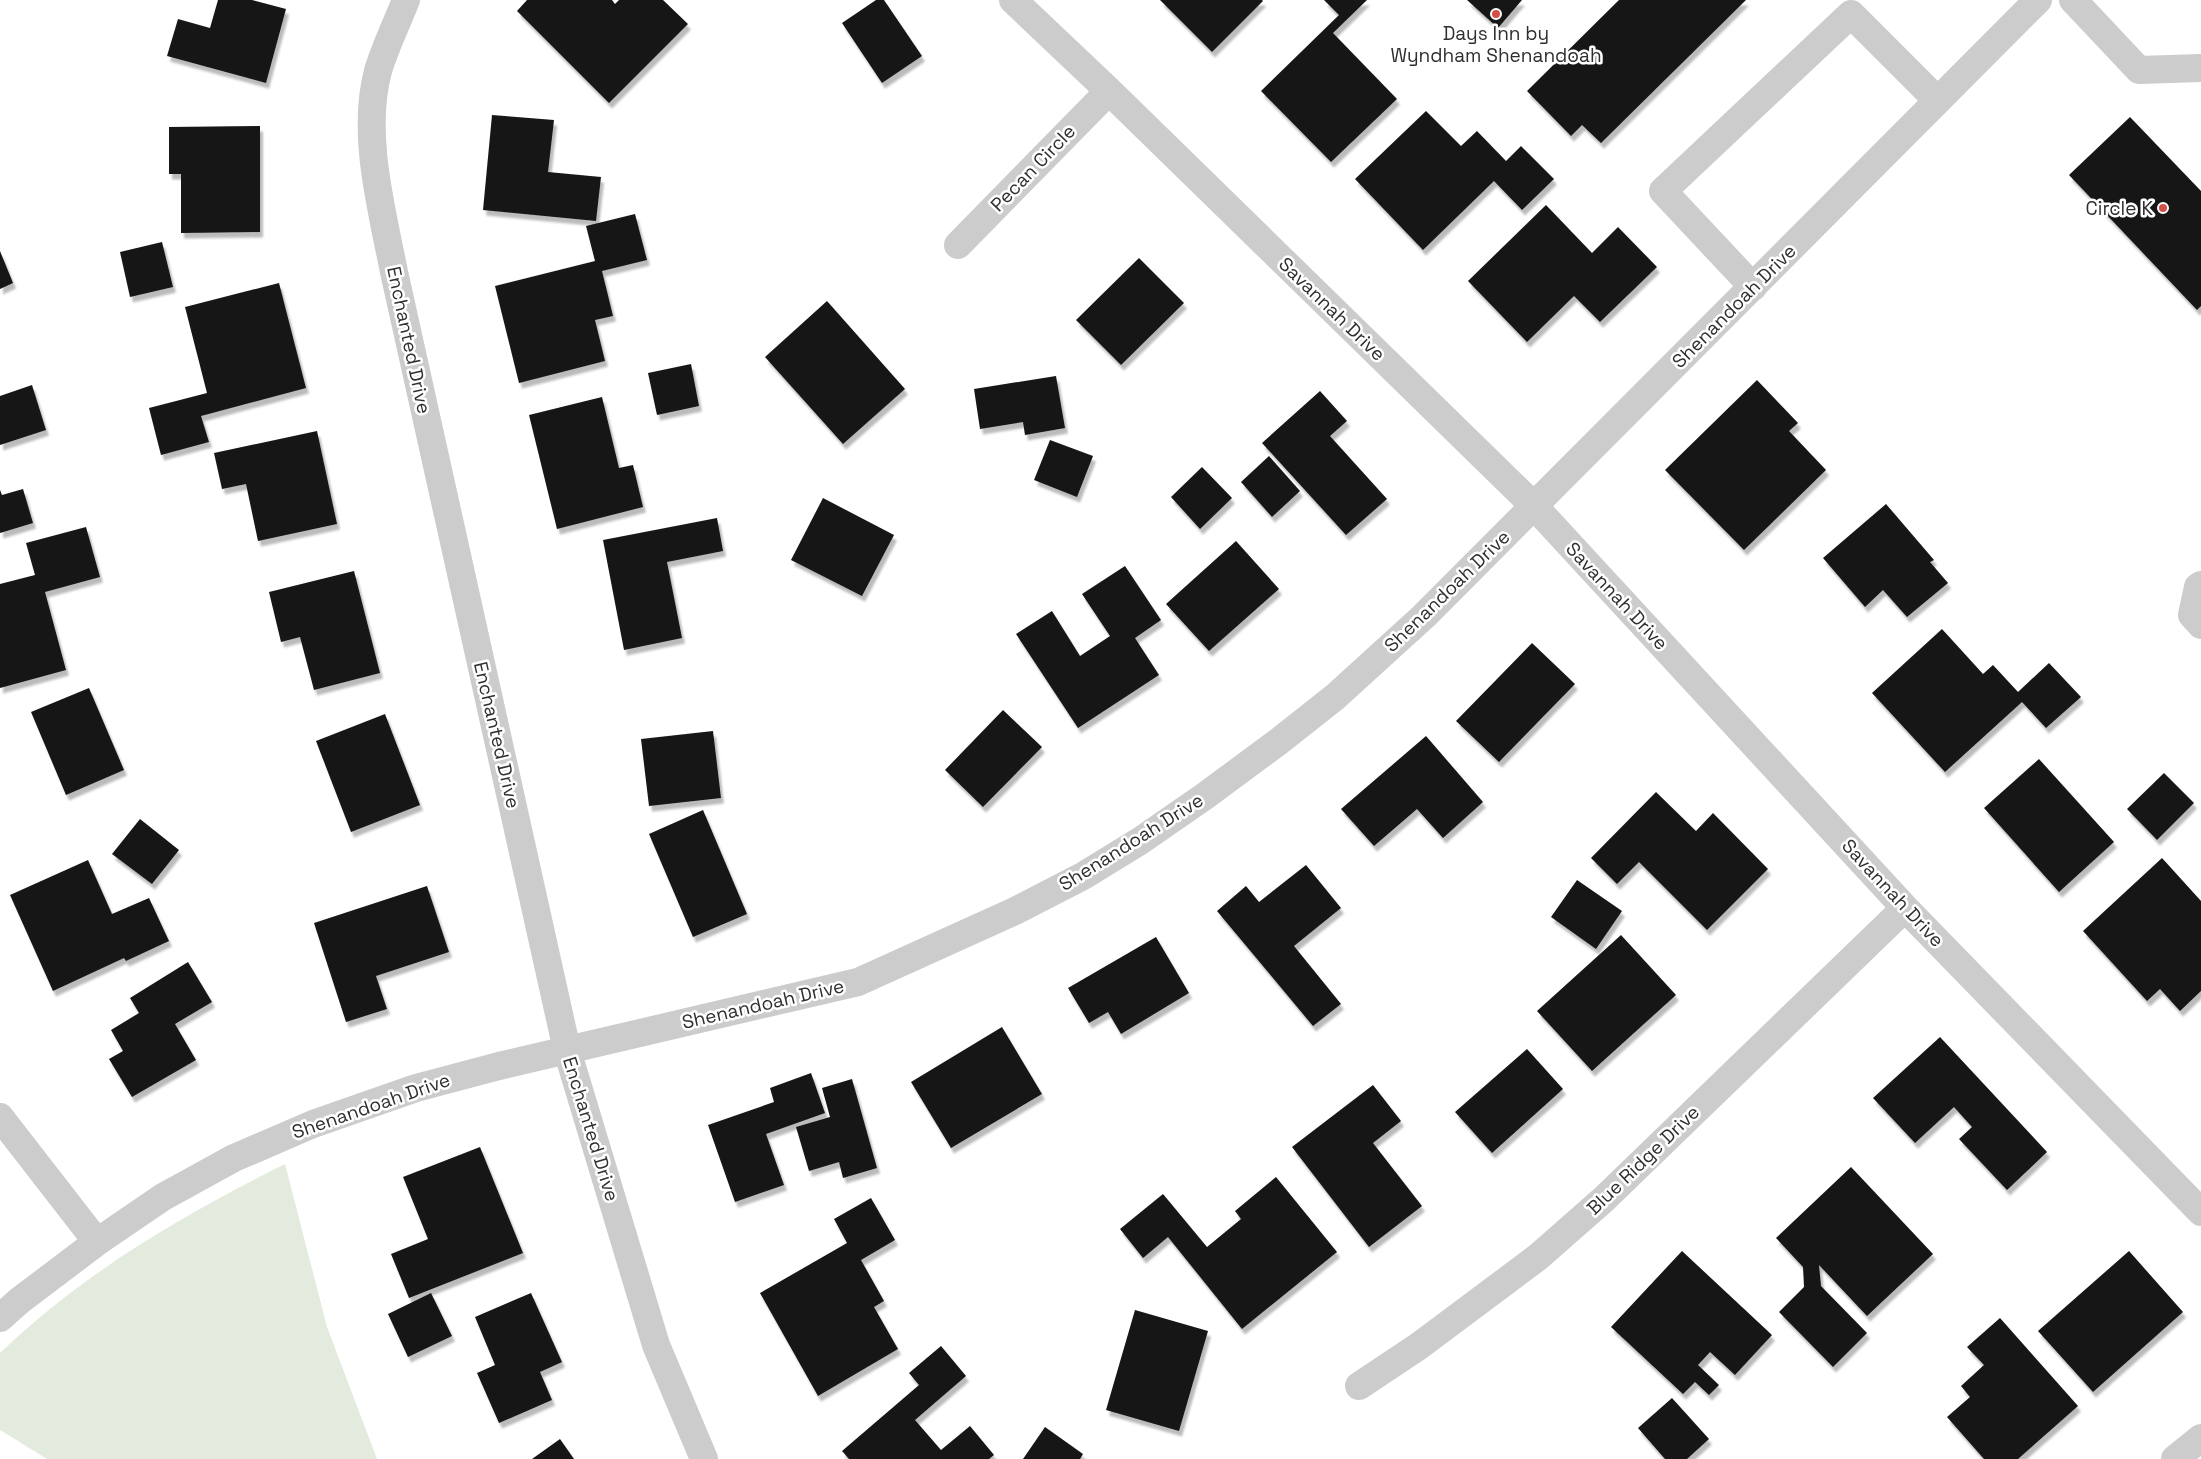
<svg xmlns="http://www.w3.org/2000/svg" width="2201" height="1459" font-family="'Space Grotesk',sans-serif">
<style>
.green{fill:#e3ebde}
.building{fill:#161616;filter:url(#shadow)}
.lines{fill:none;stroke-linecap:round;stroke-linejoin:round}
.minor{stroke:#ccc;stroke-width:28}
.poi-dot{fill:#d24f45;stroke:#fff;stroke-width:2}
.labels{text-anchor:middle;dominant-baseline:central;stroke-width:5;stroke-linejoin:round;paint-order:stroke}
.poi-label{font-size:19px;fill:#2f2f2f;stroke:#fff}
.street-label{font-size:19px;fill:#2f2f2f;stroke:#fff}
</style>
<defs>
<filter id="shadow"><feDropShadow dx="3" dy="5.5" stdDeviation="1" flood-color="#0004"/></filter>
</defs>
<rect width="100%" height="100%" fill="#fff"/>
<path class="green" d="M285,1164l42,163 50,132h-330l-47,-29v-77c83,-80 183,-138 285,-189z"/>
<path class="building" d="M218,0h34l34,9 -20,74 -99,-27 11,-37 32,9z
M527,0h85l3,4 4,-4h44l25,24 -79,79 -92,-92z
M876,0h8l38,56 -40,27 -40,-60z
M1160,0h102l1,1 -51,51z
M1324,0h43l-34,33 64,66 -66,63 -70,-71 78,-76z
M1467,0h55l-24,28z
M1619,0h127l-145,143 -19,-18 -11,11 -44,-45z
M1426,111l35,35 16,-15 29,30 15,-15 33,33 -32,31 -28,-29 -71,69 -68,-71z
M492,115l62,5 -6,52 53,5 -5,44 -113,-11z
M2130,117l71,74v115l-4,4 -128,-135z
M260,126v106l-79,1v-59h-12v-47z
M1546,205l46,48 26,-26 39,40 -57,55 -26,-26 -47,46 -59,-61z
M635,214l12,46 -45,11 11,45 -18,4 10,41 -86,22 -24,-97 100,-25 -9,-35z
M162,242l11,45 -43,10 -10,-45z
M0,251l13,32 -13,6z
M1139,258l45,45 -63,62 -45,-45z
M279,283l27,105 -105,28 8,26 -48,13 -12,-47 58,-15 -22,-86z
M827,301l78,88 -62,55 -78,-87z
M691,364l8,42 -42,9 -9,-42z
M1056,376l9,52 -40,7 -2,-13 -43,7 -6,-40z
M1757,380l41,43 -9,8 37,39 -82,80 -79,-80z
M32,385l14,45 -46,15v-49z
M1320,391l27,30 -17,15 57,63 -41,36 -84,-92z
M602,397l17,71 14,-3 10,42 -86,22 -28,-114z
M317,431l20,93 -79,17 -12,-57 -24,5 -8,-36z
M1050,440l43,16 -16,41 -43,-17z
M1269,456l31,35 -28,26 -31,-35z
M1202,467l30,31 -32,31 -29,-32z
M23,489l10,34 -33,10v-43l2,5z
M823,498l71,37 -32,61 -71,-36z
M1886,504l48,56 -4,2 18,21 -41,34 -24,-27 -18,17 -42,-49z
M717,518l6,33 -56,11 15,76 -58,12 -21,-110z
M86,527l14,50 -55,15 21,78 -66,18v-104l35,-9 -9,-32z
M1236,541l43,48 -70,62 -43,-47z
M1125,566l36,54 -26,18 24,37 -81,53 -62,-94 36,-23 28,45 30,-20 -28,-42z
M354,571l26,102 -66,17 -14,-53 -19,5 -12,-50z
M1942,629l41,45 10,-9 25,27 31,-29 32,34 -35,31 -24,-26 -77,70 -73,-79z
M1532,643l43,41 -76,78 -43,-41z
M89,688l35,82 -58,25 -35,-83z
M1003,710l39,37 -59,60 -38,-37z
M385,714l35,91 -69,27 -35,-91z
M713,731l8,67 -72,8 -8,-67z
M1426,736l57,66 -40,36 -26,-29 -43,37 -33,-37z
M2039,759l75,83 -55,50 -75,-84z
M2164,773l30,30 -37,37 -30,-31z
M1656,792l40,39 17,-18 55,56 -61,61 -68,-68 -22,22 -26,-26z
M703,810l44,104 -54,23 -44,-103z
M140,819l39,31 -27,34 -40,-30z
M2162,858l39,43v90l-21,20 -20,-22 -13,12 -64,-70z
M88,860l24,54 37,-16 20,43 -43,20 -2,-3 -71,33 -43,-96z
M1306,865l35,43 -47,38 47,58 -28,22 -96,-115 29,-25 13,16z
M1577,880l45,31 -26,38 -45,-32z
M427,886l22,66 -73,24 11,33 -41,13 -32,-99z
M1621,935l55,60 -84,76 -55,-60z
M1156,937l33,56 -68,41 -13,-22 -19,11 -21,-35z
M188,962l24,40 -37,22 21,36 -64,37 -23,-38 14,-8 -12,-21 28,-17 -9,-15z
M1002,1027l40,67 -91,54 -40,-66z
M1940,1037l107,115 -40,38 -48,-51 13,-12 -18,-20 -39,36 -42,-45z
M1527,1049l36,40 -71,64 -37,-41z
M811,1073l14,40 -59,21 18,51 -49,17 -27,-77 66,-23 -4,-14z
M852,1079l25,89 -34,10 -4,-16 -30,9 -13,-44 34,-10 -8,-29z
M1373,1085l28,36 -28,22 49,63 -53,41 -77,-100z
M480,1147l43,106 -114,45 -18,-44 37,-15 -25,-62z
M1851,1167l82,87 -66,62 -48,-51 2,21 46,47 -34,34 -54,-55 25,-25 -1,-20 -27,-29z
M1276,1177l61,75 -95,77 -74,-92 -25,21 -23,-29 43,-35 44,53 34,-28 -6,-8z
M871,1198l24,42 -34,20 23,41 -10,6 24,42 -80,47 -58,-103 87,-50 -13,-24z
M1682,1251l90,84 -37,40 -25,-23 -12,13 21,20 -10,10 -14,-13 -12,12 -72,-67z
M2129,1251l54,61 -90,80 -55,-61z
M431,1293l21,43 -44,21 -20,-43z
M531,1293l31,69 -22,10 12,28 -53,23 -22,-50 18,-8 -20,-48z
M1135,1310l73,21 -29,100 -73,-21z
M2000,1318l78,88 -60,53h-34l-37,-42 23,-20 -9,-11 23,-21 -17,-18z
M941,1346l25,30 -51,44 26,30 29,-24 24,29 -5,4h-140l-7,-8 77,-66 -10,-12z
M1672,1398l37,41 -22,20h-22l-27,-31z
M1045,1427l38,27 -3,5h-57z
M560,1439l14,20h-42z"/>
<g class="lines">
<path class="minor" d="M406,0c-9,23 -21,47 -28,71 -17,63 4,139 16,201l173,778 89,295 48,114
M1013,0l96,91 426,416 370,401 296,304
M2073,0l66,70 62,-2
M958,245l151,-154
M1753,287l-90,-96 188,-177 86,86
M2201,585l-3,2 -6,28 9,10
M0,1117l97,125
M0,1318l19,-17 78,-59 66,-45 71,-39 79,-34 103,-36 83,-22 359,-84 157,-71 68,-35 57,-35 65,-45 73,-54 57,-45 89,-81 614,-616
M1359,1386l60,-40 119,-89 66,-58 301,-291
M2175,1459l26,-21"/>
</g>
<g class="poi-dot">
<circle cx="1496" cy="14" r="5"/>
<circle cx="2163" cy="208" r="5"/>
</g>
<g class="labels">
<g class="poi-label">
<text x="1496" y="33">Days Inn by<tspan x="1496" dy="22">Wyndham Shenandoah</tspan></text>
<text x="2153" y="208" text-anchor="end">Circle K</text>
</g>
<g class="street-label">
<text transform="translate(1033 168) rotate(-46)">Pecan Circle</text>
<text transform="translate(1734 306) rotate(-45)">Shenandoah Drive</text>
<text transform="translate(1332 309) rotate(44)">Savannah Drive</text>
<text transform="translate(409 340) rotate(78)">Enchanted Drive</text>
<text transform="translate(1447 591) rotate(-44)">Shenandoah Drive</text>
<text transform="translate(1617 596) rotate(47)">Savannah Drive</text>
<text transform="translate(497 735) rotate(77)">Enchanted Drive</text>
<text transform="translate(1131 842) rotate(-32)">Shenandoah Drive</text>
<text transform="translate(1893 893) rotate(47)">Savannah Drive</text>
<text transform="translate(763 1004) rotate(-13)">Shenandoah Drive</text>
<text transform="translate(371 1106) rotate(-19)">Shenandoah Drive</text>
<text transform="translate(591 1129) rotate(73)">Enchanted Drive</text>
<text transform="translate(1643 1160) rotate(-44)">Blue Ridge Drive</text>
</g>
</g>
</svg>
